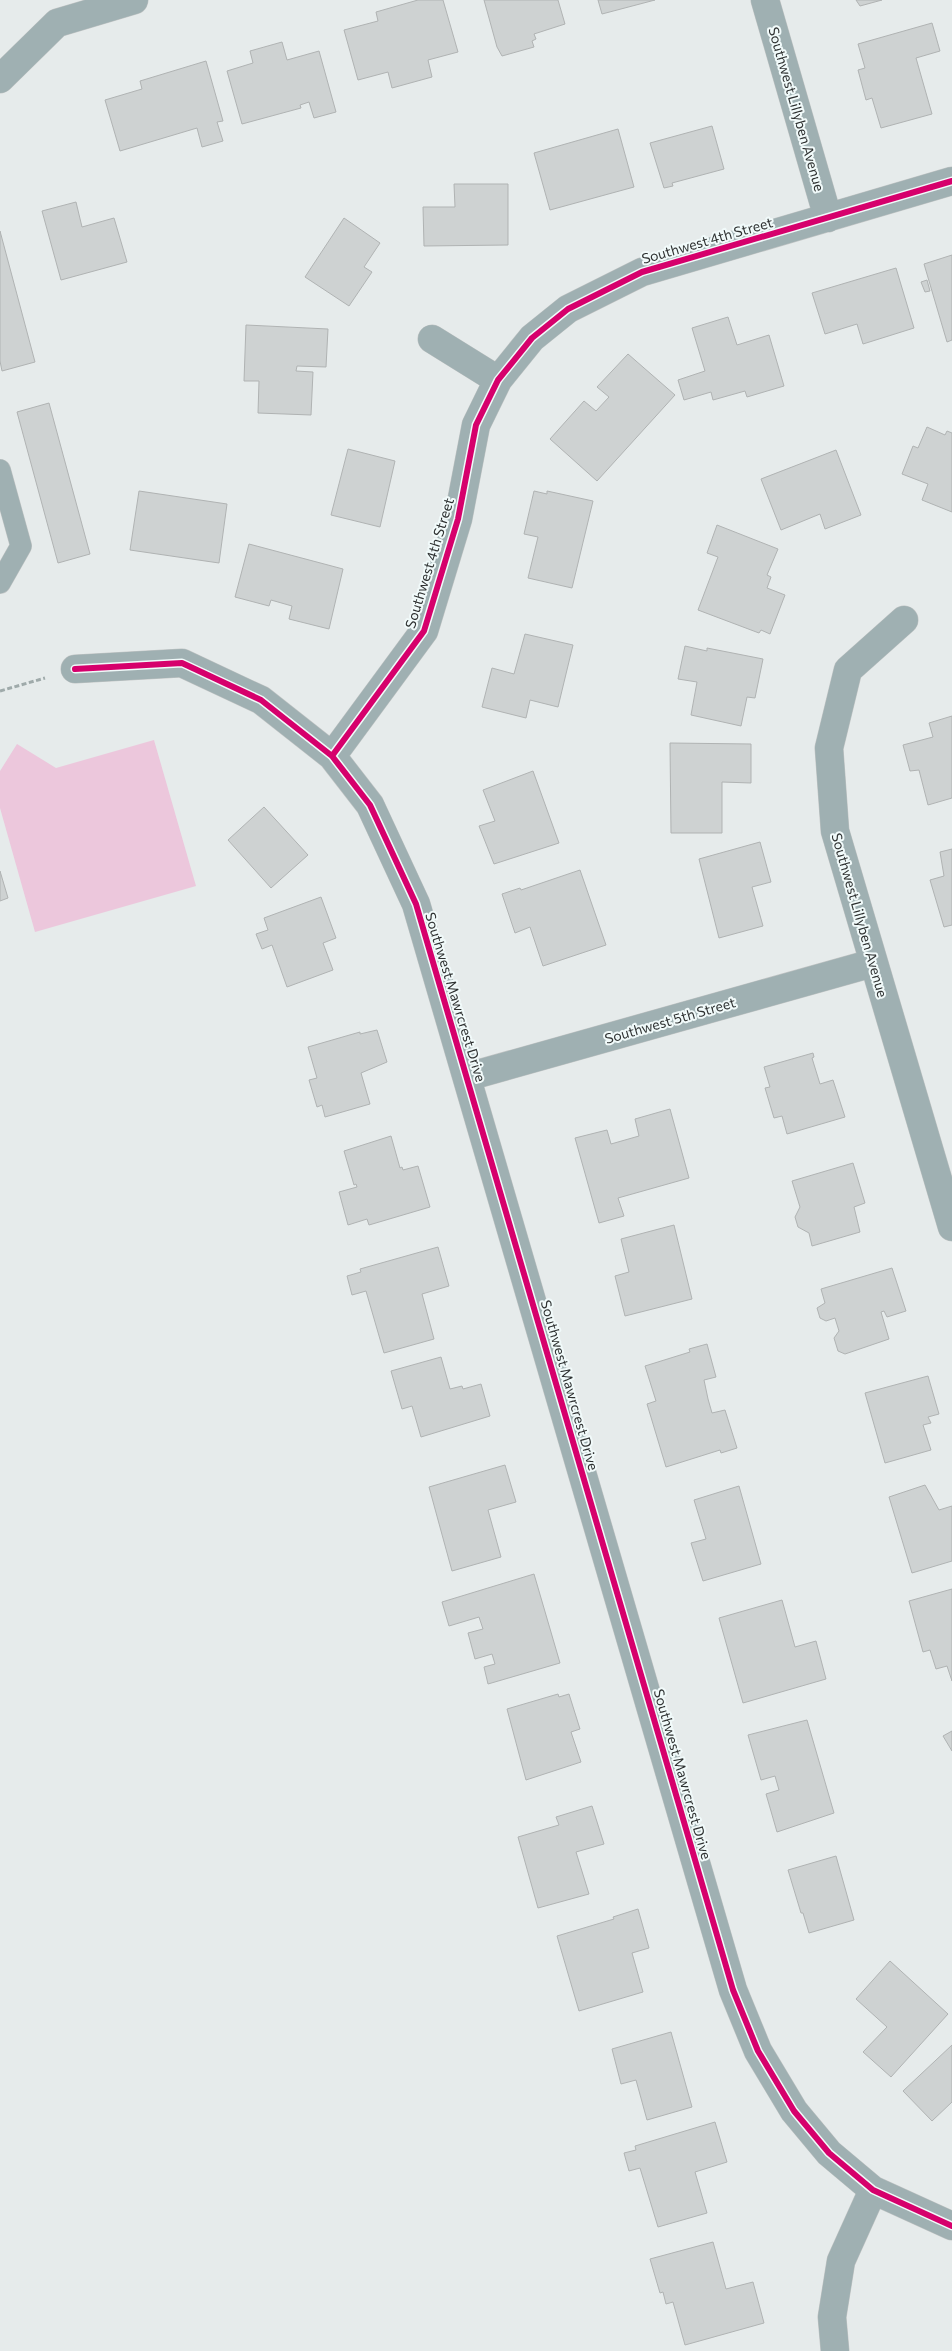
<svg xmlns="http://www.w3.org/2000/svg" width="952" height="2351" font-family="Commissioner,sans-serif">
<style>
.green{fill:#ecc7dc}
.building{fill:#ced2d2;stroke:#b0b3b3}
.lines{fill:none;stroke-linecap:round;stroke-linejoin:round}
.lane-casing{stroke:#c2c5c5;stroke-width:22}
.street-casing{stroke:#c2c5c5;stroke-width:29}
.path{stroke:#9faaaa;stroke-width:3;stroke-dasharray:5 2.5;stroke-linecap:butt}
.lane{stroke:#9fb0b2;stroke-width:21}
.street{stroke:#9fb0b2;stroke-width:28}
.cycleway-casing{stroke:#f1fafa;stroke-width:9}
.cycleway{stroke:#d6006c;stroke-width:6}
.labels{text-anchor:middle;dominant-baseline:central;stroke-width:4;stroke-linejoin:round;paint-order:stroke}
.street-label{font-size:14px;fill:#2e3131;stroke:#f1fafa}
</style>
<rect width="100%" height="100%" fill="#e6ebeb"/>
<path class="green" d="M154,740l42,146 -161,46 -35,-124v-37l17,-27 39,24z"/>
<path class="building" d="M418,0h25l15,52 -30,8 4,17 -40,11 -4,-16 -30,8 -14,-50 34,-9 -2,-9z
M484,0h74l7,24 -31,10 2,5 -4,2 2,6 -32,9 -5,-9z
M598,0h57l-53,14z
M856,0h26l-22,6z
M932,23l8,28 -24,7 16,56 -51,14 -9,-30 -6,2 -8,-30 7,-2 -7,-24z
M282,42l5,18 32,-9 17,61 -22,6 -5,-16 -9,3 1,3 -59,16 -15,-53 26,-8 -3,-12z
M206,61l17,60 -6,1 6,19 -21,6 -5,-19 -77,23 -15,-51 37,-11 -2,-8z
M712,126l12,43 -52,14 1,3 -9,2 -14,-45z
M618,129l16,58 -84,23 -16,-57z
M454,184h54v61l-84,1 -1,-39h32z
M76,202l6,25 32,-9 13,44 -66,18 -19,-69z
M344,218l36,25 -16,24 8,5 -23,34 -44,-29z
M0,231l35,131 -33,9 -2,-10z
M952,255v85l-5,2 -23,-78z
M896,268l18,60 -51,16 -6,-20 -32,10 -13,-41z
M927,280l3,11 -5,1 -4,-10z
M728,317l9,28 32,-10 15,51 -37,11 -2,-6 -32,9 -2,-8 -27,8 -6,-20 27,-9 -13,-43z
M246,325l82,4 -2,38 -29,-1 -1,5 17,1 -2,43 -53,-2 1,-32h-15z
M628,354l47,41 -78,86 -47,-42 34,-38 12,10 13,-14 -12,-10z
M49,403l41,151 -32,9 -41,-151z
M927,427l18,8 2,-4 5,2v79l-30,-12 6,-16 -26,-10 11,-28 5,2z
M348,449l47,12 -15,66 -49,-12z
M836,450l25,65 -36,14 -5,-15 -39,16 -20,-51z
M139,491l88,13 -8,59 -89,-13z
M534,491l13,3v-3l46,10 -21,87 -44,-10 10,-41 -14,-3z
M717,525l61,24 -11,26 4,2 -4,11 18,7 -15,39 -9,-4 -2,3 -61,-23 20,-53 -11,-4z
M249,544l94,25 -14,60 -40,-10 3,-13 -21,-6 -2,6 -34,-9z
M525,634l48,11 -15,62 -28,-7 -4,18 -44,-11 10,-39 22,6z
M685,646l22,5v-3l56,11 -8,39 -8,-1 -6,29 -50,-11 6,-33 -19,-3z
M952,716v82l-24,7 -9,-35 -9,1 -7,-26 30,-8 -4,-14z
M670,743l81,1v39l-29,-1v51h-51z
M533,771l26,72 -65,21 -15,-38 16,-5 -12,-31z
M264,807l44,48 -37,33 -43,-48z
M760,842l11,40 -19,5 11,39 -44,12 -20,-79z
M952,849v76l-8,2 -14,-47 14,-4 -4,-24z
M580,870l26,75 -63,21 -13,-39 -15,6 -13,-39 18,-6 1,2z
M0,871l8,27 -8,3z
M321,897l15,41 -13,5 10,27 -46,17 -15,-42 -10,4 -6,-15 12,-4 -4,-12z
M377,1030l10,32 -26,11 9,31 -45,13 -3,-12 -5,2 -8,-27 8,-2 -9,-31 52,-15v2z
M813,1053l1,4 -2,1 8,26 13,-4 12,37 -58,17 -5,-18 -8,2 -9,-30 5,-1 -6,-20z
M670,1109l19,69 -71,20 6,18 -25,7 -24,-85 32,-8 4,14 28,-8 -4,-17z
M391,1136l9,32 2,-1 1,3 15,-4 12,41 -61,18 -2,-6 -19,6 -9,-33 18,-5 -1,-3 -2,1 -10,-34z
M853,1163l12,40 -11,4 6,25 -48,14 -3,-13 -11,-6 -3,-10 5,-10 -8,-26z
M674,1225l18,74 -67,17 -10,-40 14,-4 -8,-33z
M438,1247l11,39 -27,8 12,45 -50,14 -18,-62 -14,4 -5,-19 14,-4 -1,-3z
M892,1268l14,43 -19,6 -3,-6 -3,1 8,27 -44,15 -7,-3 -4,-13 5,-7 -4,-13 -9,3 -6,-3 -3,-10 8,-5 -4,-14z
M707,1344l9,33 -12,3 4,19 4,14 13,-3 12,38 -16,5 -1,-3 -54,17 -19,-63 9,-3 -11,-35 45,-14 -1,-3z
M441,1357l9,32 12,-3 1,3 18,-5 9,32 -69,21 -9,-31 -10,3 -11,-38z
M928,1376l11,38 -11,3 3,6 -8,2 8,25 -46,13 -20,-70z
M505,1465l11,37 -28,8 13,47 -49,14 -23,-84z
M925,1485l14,25 13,-4v55l-40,12 -23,-76z
M739,1486l22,78 -58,17 -12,-38 15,-4 -12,-39z
M534,1574l26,89 -72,21 -4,-17 11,-3 -3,-10 -17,5 -7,-26 15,-4 -4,-12 -30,9 -7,-24z
M952,1589v92l-5,-15 -11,3 -6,-19 -7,2 -14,-51z
M782,1600l13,47 21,-6 10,38 -83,24 -24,-85z
M558,1694l1,3 10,-3 11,35 -9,3 10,30 -55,18 -19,-71z
M807,1720l27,93 -57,19 -11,-38 13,-4 -4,-14 -14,4 -13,-45z
M952,1731v20l-9,-15z
M592,1806l12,38 -28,8 13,42 -51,14 -20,-71 41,-12 -3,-8z
M836,1856l18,64 -45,13 -6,-20h-2l-13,-43z
M638,1909l11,39 -17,5 11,39 -64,19 -22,-75 57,-17 -1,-2z
M890,1961l58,53 -57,63 -28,-25 24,-25 -31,-28z
M671,2032l21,75 -45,13 -11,-40 -15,4 -9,-35z
M952,2045v57l-20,19 -29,-30z
M715,2122l12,40 -32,10 12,41 -49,14 -18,-59 -11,3 -5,-18 12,-3 -1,-4z
M713,2242l13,47 27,-7 11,41 -79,22 -12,-43 -7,2 -3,-12 -3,1 -10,-34z"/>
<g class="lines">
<defs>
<path id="lane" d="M0,470l21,76 -21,37"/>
<path id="street" d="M765,0l63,218
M0,79l57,-56 77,-23
M432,339l66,41
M904,620l-56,50 -19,78 6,83 117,396
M75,669l107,-6 79,37 71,56 38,49 46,99 317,1086 25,61 36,60 35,42 44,37 79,36
M332,756l92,-125 34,-112 18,-94 22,-45 34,-42 36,-29 74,-37 310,-91
M467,1077l406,-114
M835,2351l-3,-34 9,-56 32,-71"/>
</defs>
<use href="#lane" class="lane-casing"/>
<use href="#street" class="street-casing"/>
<path class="path" d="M0,691l45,-13"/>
<use href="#lane" class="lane"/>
<use href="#street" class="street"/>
<defs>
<path id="cycleway" d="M75,669l107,-6 79,37 71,56 38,49 46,99 317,1086 25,61 36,60 35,42 44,37 79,36
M332,756l92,-125 34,-112 18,-94 22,-45 34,-42 36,-29 74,-37 310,-91"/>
</defs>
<use href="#cycleway" class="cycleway-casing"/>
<use href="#cycleway" class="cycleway"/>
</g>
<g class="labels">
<g class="street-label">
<text transform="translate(797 109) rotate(74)">Southwest Lillyben Avenue</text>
<text transform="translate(707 240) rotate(-16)">Southwest 4th Street</text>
<text transform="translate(429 563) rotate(-73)">Southwest 4th Street</text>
<text transform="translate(860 915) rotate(74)">Southwest Lillyben Avenue</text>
<text transform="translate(456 997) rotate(73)">Southwest Mawrcrest Drive</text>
<text transform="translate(670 1020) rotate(-16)">Southwest 5th Street</text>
<text transform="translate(570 1385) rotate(74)">Southwest Mawrcrest Drive</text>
<text transform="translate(683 1774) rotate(74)">Southwest Mawrcrest Drive</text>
</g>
</g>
</svg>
